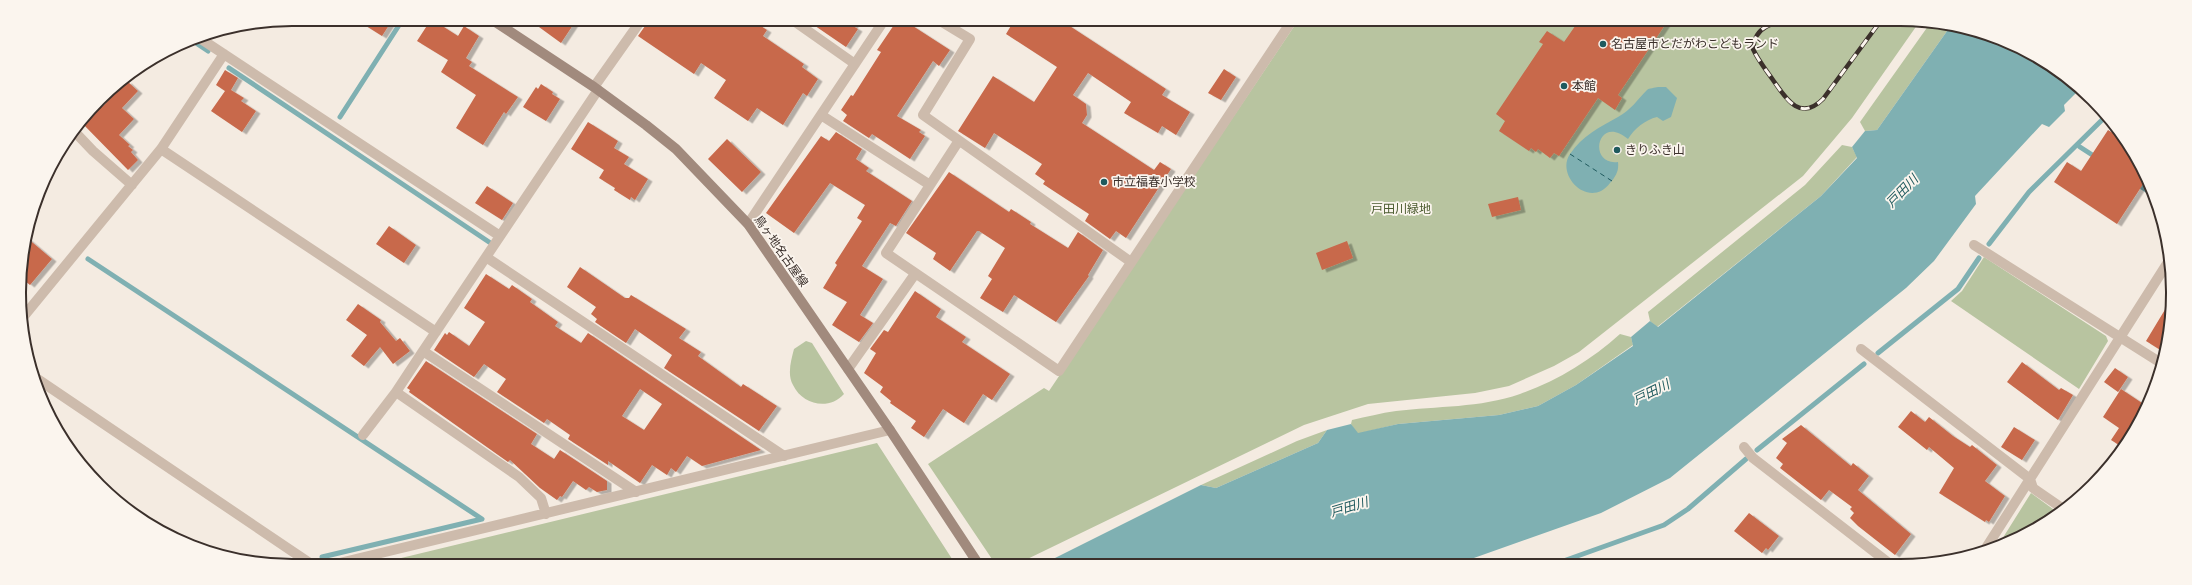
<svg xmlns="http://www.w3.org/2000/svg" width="2192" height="585" font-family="Figtree,'Noto Sans JP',sans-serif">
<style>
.green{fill:#b8c4a0}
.water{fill:#7fb0b2}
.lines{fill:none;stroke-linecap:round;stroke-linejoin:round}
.stream{stroke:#7fb0b2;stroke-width:5}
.ferry{stroke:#1f5a5e;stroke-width:1;stroke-dasharray:5 4;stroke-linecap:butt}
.building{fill:#c8694b;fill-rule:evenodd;filter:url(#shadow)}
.street{stroke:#cdbbac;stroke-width:10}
.secondary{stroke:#a18a7d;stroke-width:10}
.rail-casing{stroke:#3b302b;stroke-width:4.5}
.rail{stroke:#fbf5ee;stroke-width:3;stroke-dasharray:9;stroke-linecap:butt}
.poi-dot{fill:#1f5a5e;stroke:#fbf5ee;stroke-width:1.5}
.labels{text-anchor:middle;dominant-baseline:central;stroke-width:3.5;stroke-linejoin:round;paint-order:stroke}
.poi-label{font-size:12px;fill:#3b302b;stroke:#fbf5ee;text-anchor:start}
.park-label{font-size:12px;fill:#4a5a2e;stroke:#fbf5ee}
.street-label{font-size:12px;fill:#3b302b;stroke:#fbf5ee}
.water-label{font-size:13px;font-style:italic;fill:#1f5a5e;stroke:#fbf5ee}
.rim{fill:none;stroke:#3b302b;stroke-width:2}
</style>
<defs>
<filter id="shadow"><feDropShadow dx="4.5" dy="2.5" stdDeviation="0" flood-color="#0004"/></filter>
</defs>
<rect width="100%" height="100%" fill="#f4ebe1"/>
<path class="green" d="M1299,19h600l21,2 -68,97 -49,58 -224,176 -25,14 -45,20 -34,7 -107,11 -64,21 -289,140h-19l-68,-101 116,-76 5,3z
M1931,22l21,2 -75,106 -12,1 -5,-9z
M1842,145l10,2 5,10 -36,39 -164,131 -7,-6 -2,-9 157,-127z
M1984,257l122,79 2,5 -29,48 -128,-88 11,-10z
M1620,334l11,3 2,8 -57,40 -38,21 -39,9 -101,9 -41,10 -6,-10 1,-4c14,-3 29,-7 44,-9 41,-5 84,-3 124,-17 37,-13 71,-34 100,-60z
M806,341l6,2 32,51c-14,16 -41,12 -51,-9 -6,-10 -2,-25 1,-36z
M1327,430l-9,13 -102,45 -15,-3 96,-44z
M877,443l79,122 -588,1z
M2031,493l26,19 -37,26 -21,6z"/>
<path class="water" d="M1952,24l52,16 47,25 29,24 -16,16 1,6 -16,16 -7,-3 -67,72 1,8 -42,57 -28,27 -236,190 -69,35 -144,51 -416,1 160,-80 15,3 102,-45 9,-13 24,-6 7,9 40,-9 101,-9 39,-9 38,-21 57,-39 -2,-9 19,-16 8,6 163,-131 36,-38 -5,-11 13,-16 12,-1z
M1658,87h8l11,11 -6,19 -8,4 -6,-4c-12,3 -22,11 -29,22 -31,-26 -41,27 -10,23 1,9 -2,14 -8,21 -20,27 -55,-7 -40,-29 12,-18 30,-27 48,-37 14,-8 18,-16 29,-27 2,-2 8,-2 11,-3z"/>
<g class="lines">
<path class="stream" d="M190,39l18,12
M229,68l260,174
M340,117l63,-98
M2080,147l17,11
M2137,184l17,11
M1989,244l40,-52 77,-76
M88,259l394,260 -160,38
M1878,353l80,-64 21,-31
M1757,450l107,-86
M1555,564l109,-39 24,-16 58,-50
M283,565l13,-3"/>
<path class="ferry" d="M1570,154l42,27"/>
</g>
<path class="building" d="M355,19h38l-11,17z
M528,19h49l-16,24z
M650,19h100l17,11 -4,6 41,28 -2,3 16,12 -11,17 -4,-3 -20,32 -26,-17 -9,13 -34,-23 12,-18 -25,-17 -7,11 -56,-38z
M805,19h53l-5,7 5,3 -12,18z
M898,19h4l48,31 -11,16 -6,-5 -36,55 24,14 -2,2 6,4 -15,23 -38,-25 -3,4 -26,-17 4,-6 -6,-5 10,-15 2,1 28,-44 -4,-2z
M1015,19h44l107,70 -4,6 28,17 -14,23 -14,-9 -4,7 -34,-20 7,-11 -43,-29 -15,22 13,9 1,11 -5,8 72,47 6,-8 11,7 -45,69 -10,-7 -6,8 -25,-18 4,-7 -46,-30 2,-3 -10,-7 7,-10 -48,-31 -9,15 -27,-17 35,-55 41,26 23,-35 -51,-33z
M1580,19h89l-51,76 4,3 -7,12 -17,-12 -39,58 -5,-3 -4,5 -12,-9 -2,3 -5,-4 -2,3 -30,-20 6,-10 -9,-7 47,-70 -4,-2 8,-11 17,11z
M430,21l4,3 2,-2 22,14 6,-10 15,10 -13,22 6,4 -3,4 49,31 -12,17 -2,-2 -21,33 -27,-17 20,-33 -35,-23 7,-12 -31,-19z
M1224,69l12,8 -15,23 -13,-7z
M225,70l13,8 -7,12 13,8 -3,3 15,10 -14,21 -31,-21 14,-20 -9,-6z
M127,81l11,10 -16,17 12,11 -15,16 11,10 -2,1 5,4 -2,2 7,8 -10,10 -48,-49 18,-19 4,5z
M541,84l12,8 -1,2 8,5 -14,22 -23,-14 13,-20 2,2z
M588,122l30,19 -4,7 15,9 -5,7 24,15 -13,21 -4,-3 -1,3 -16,-10 1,-2 -16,-10 5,-8 -33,-21z
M2108,130l20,12 19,36 -30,46 -63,-42 13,-20 14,9z
M836,132l26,17 -6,10 13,9 -3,3 46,30 -16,25 -6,-3 -28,43 21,13 -23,36 13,8 -14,19 -27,-17 15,-23 -24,-14 14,-23 -2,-2 27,-42 -5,-3 8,-13 -35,-22 -36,50 -28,-20 55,-77 8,5z
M727,139l34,33 -19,20 -34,-33z
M949,172l60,40 2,-3 20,13 -1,2 38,24 10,-16 25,18 -15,25 1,1 -33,46 -42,-27 -11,17 -23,-14 12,-19 -4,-3 17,-28 -26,-17h-2l-27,40 -17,-12 3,-6 -30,-20z
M487,186l26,17 -11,17 -27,-17z
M1518,197l3,13 -29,7 -4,-13z
M389,226l27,19 -12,18 -28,-19z
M26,237l26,22 -22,26 -10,-8v-3z
M1347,241l6,17 -31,12 -6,-17z
M580,267l45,31h4l2,-3 55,34 -7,9 22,14 -3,4 43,31 2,-3 34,22 -18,25 -95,-63 8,-13 -37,-26 -9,14 -31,-21 2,-3 -6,-5 5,-7 -29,-20z
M486,274l23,15 3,-4 20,14 -2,3 28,20 -3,4 26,17 7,-10 173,117 -59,16 -15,-10 -11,16 -5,-4 -4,7 -15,-10 -12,18 -32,-22v4l-40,-26 2,-4 -23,-16 -3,4 -47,-31 9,-13 -22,-15 -10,13 -40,-27 11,-17 2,2 2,-3 20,14 16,-24 -21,-14zM640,389l22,15 -18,26 -22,-14z
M915,291l26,18 -5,8 30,20 -4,5 48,32 -18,26 -9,-6 -19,29 -21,-14 -19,28 -13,-9 5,-7 -26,-18 1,-2 -11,-9 3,-5 -19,-14 12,-20 -6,-4 14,-19 4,2z
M2172,298l-4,48 -3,7 -19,-12z
M358,304l23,16 -1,2 16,19 4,-3 10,13 -17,13 -13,-17 -16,19 -13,-10 16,-21 -21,-15z
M426,361l111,73 -6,10 23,15 6,-9 47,31v9l-10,2 -8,-5 -3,3 -13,-9 -11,16 -2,-1 -3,4 -17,-12 -30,-28 -2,2 -99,-70 1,-2 -3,-2z
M2022,362l37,28 2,-2 12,7 -15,25 -51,-38z
M2115,368l13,9 -10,15 -14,-10z
M2121,389l24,16 -9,24 -14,18 -11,-7 8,-12 -16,-11z
M1911,411l14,11 4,-5 24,19 17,11 2,-2 25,20 -12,16 20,15 -16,26 -3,-2 -1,2 -46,-29 15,-25 -25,-21 -2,3 -29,-23z
M1801,425l50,41 2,-3 16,13 -11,14 53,44 -16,21 -37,-29 -8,-8 4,-5 -4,-4 2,-2 -23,-17 -8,10 -41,-32 3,-4 -7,-6 11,-15 -5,-4z
M2014,427l21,13 -13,20 -21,-13z
M1749,513l30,23 -11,14 -2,-2 -4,5 -28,-22z"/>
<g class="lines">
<path class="street" d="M791,19l64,45
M937,19l33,20 -47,76 208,147
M198,37l302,199
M594,87l48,-68
M598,90l-175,261 213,141
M821,115l109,70
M73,130l20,21 39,34
M958,142l-72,111 173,118 234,-352
M161,149l275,183
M748,224l137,-205
M1974,245l187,118
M486,257l298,199
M24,316l137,-167 63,-95
M1861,349l169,130 3,9 29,20
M423,351l-27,41 123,85 22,21 5,16
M848,369l67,-95
M33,376l281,190
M363,435l33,-43
M1744,447l9,11 137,106
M1986,548l184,-289
M327,566l563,-136"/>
<path class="secondary" d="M491,19l103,68 52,38 30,24 72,75 142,206 89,135"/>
<defs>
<path id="rail" d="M1805,19c-23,4 -50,1 -52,30 5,11 13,21 20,31 13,19 27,42 50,19l59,-80"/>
</defs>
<use href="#rail" class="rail-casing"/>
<use href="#rail" class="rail"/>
</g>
<g class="poi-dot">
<circle cx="1603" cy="44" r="4"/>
<circle cx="1564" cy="86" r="4"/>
<circle cx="1617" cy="150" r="4"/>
<circle cx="1104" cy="182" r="4"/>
</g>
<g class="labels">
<g class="poi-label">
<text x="1611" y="44">名古屋市とだがわこどもランド</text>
<text x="1572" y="86">本館</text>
<text x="1625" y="150">きりふき山</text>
<text x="1112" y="182">市立福春小学校</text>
</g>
<g class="park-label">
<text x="1401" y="209">戸田川緑地</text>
</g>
<g class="street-label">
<text transform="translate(781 251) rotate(55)">鳥ヶ地名古屋線</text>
</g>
<g class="water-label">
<text transform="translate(1902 191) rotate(-46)">戸田川</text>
<text transform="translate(1651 392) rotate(-26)">戸田川</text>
<text transform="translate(1349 507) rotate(-17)">戸田川</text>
</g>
</g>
<path d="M0 0H2192V585H0ZM292 26H1900A266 266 0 0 1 2166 292V293A266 266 0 0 1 1900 559H292A266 266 0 0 1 26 293V292A266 266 0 0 1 292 26Z" fill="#fbf5ee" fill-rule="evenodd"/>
<path class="rim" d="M292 26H1900A266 266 0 0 1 2166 292V293A266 266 0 0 1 1900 559H292A266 266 0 0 1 26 293V292A266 266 0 0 1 292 26Z"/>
</svg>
